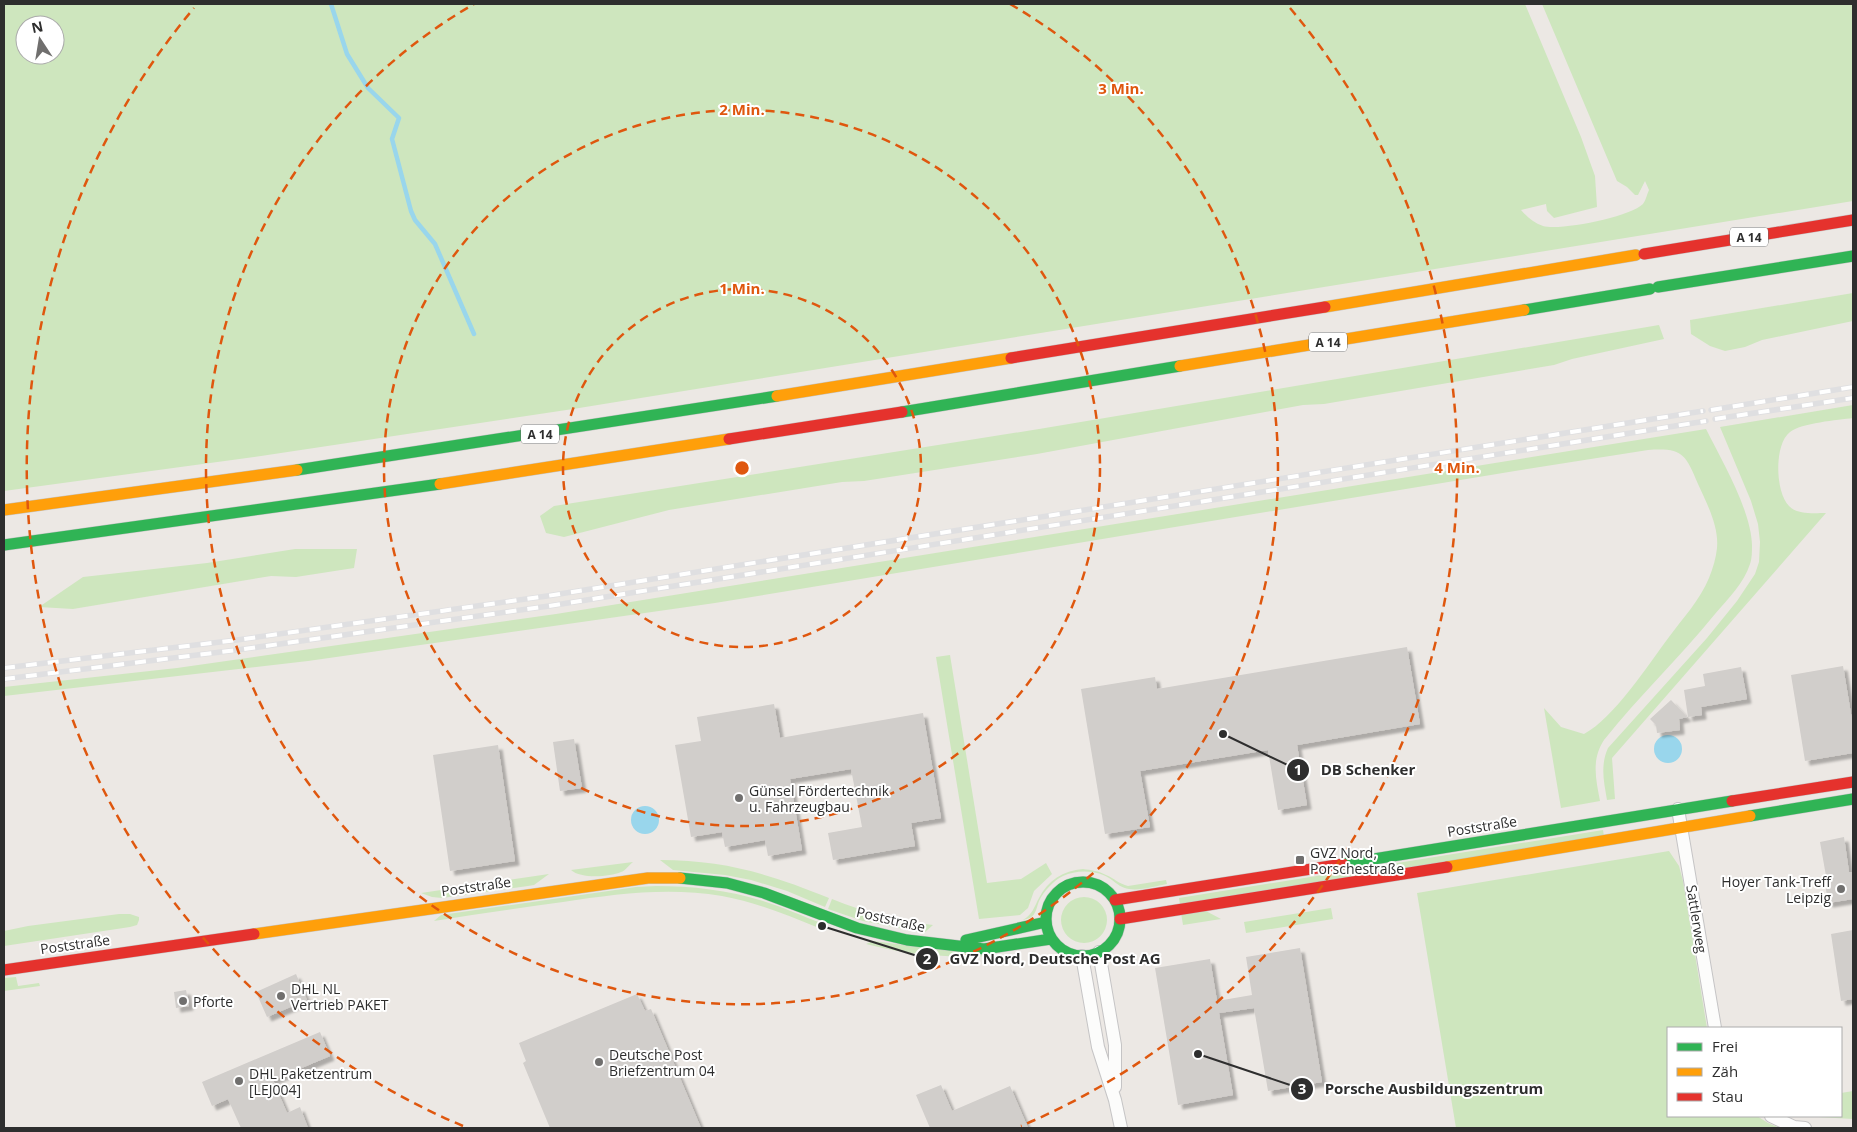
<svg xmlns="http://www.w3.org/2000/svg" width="1857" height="1132" font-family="'Open Sans',sans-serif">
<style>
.green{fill:#cee6be;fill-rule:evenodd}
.water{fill:#99d6ec}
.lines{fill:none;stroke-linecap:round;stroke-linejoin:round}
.stream{stroke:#99d6ec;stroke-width:4.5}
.building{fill:#d1cecb;filter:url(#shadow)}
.street-casing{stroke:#c5c4c5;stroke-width:14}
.fast-casing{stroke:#c5c4c5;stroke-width:12}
.slow-casing{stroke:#c5c4c5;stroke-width:12}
.jam-casing{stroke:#c5c4c5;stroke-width:12}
.street{stroke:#fcfcfb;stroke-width:12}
.fast{stroke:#30b455;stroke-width:11}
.slow{stroke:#ff9f0a;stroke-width:11}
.jam{stroke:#e5322d;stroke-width:11}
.rail-casing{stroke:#dfdfe1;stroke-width:5.5}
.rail{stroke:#fff;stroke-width:4;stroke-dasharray:11;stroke-linecap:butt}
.ring{fill:none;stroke:#df570e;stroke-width:2.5;stroke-dasharray:9 6}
.poi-dot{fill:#706f6e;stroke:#fff;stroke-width:2}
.labels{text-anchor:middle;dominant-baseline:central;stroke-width:4;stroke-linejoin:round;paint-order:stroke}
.shield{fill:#fff;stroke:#6d6d6d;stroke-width:1}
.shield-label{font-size:12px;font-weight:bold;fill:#2e2e2e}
.poi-label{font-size:14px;fill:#2e2e2e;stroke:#fff;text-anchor:start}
.street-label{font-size:14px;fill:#2e2e2e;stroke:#fff}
.centre{fill:#df570e;stroke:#fff;stroke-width:2.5}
.ring-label{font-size:15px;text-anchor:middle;font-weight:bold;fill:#df570e;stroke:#fff;stroke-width:4;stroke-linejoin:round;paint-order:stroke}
.leader{fill:none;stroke:#2e2e2e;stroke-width:2}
.callout-dot{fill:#2e2e2e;stroke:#fff;stroke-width:2}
.mark-label{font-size:15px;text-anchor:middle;font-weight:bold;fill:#fff}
.callout-label{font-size:15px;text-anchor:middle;font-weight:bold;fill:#2e2e2e;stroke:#fff;stroke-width:4;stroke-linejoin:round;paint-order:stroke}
</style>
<defs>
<filter id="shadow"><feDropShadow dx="4.5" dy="4.5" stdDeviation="1" flood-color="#0004"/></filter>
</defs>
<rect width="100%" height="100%" fill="#ece8e4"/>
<path class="green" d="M4,4h1521l56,133 14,39 2,31 -43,11 -7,-7 -1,-7 -25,6c6,7 13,13 22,16 17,5 87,-9 100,-22 3,-4 4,-10 6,-14l-4,-9 -7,14h-3l-8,-8 -10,-6 -75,-177h311v197l-1280,208 -312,47 -257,35zM25,25h30v30h-30z
M1853,293v28l-91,19 -17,7 -20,4 -15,-5 -19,-12 -1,-14z
M1659,325l5,14 -92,20 -18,6 -230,39 -21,1 -266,49 -173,27 -22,1 -173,28 -105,27 -18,-4 -6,-17 14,-10 485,-77z
M1853,405v13c-15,2 -52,5 -63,14 -16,12 -15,60 -1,74 8,9 26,7 37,7l-214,245 3,41 -8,1c-3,-18 -7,-34 1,-52l99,-110 30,-37 18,-27 4,-12 1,-20 -2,-18 -7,-23 -31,-74z
M1706,429c16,32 45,81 46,116 0,6 0,14 -2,19 -6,19 -22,35 -35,50 -35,43 -76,82 -111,126 -13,20 -8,39 -4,61l-39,7 -17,-100 17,19 23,7c30,-16 64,-69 85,-97 14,-19 31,-37 40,-59 4,-10 7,-20 8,-30 2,-22 -10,-44 -19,-64 -13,-31 -16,-36 -50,-34l-127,20 -806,133 -407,58 -304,35v-9l173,-19 379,-54z
M295,549h62l-3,19 -58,9 -25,-1 -198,33 -34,-2 44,-30 124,-14z
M950,655l37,228 34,-4 25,-16 6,11 -18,17 -6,17 -8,7 -41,4 -43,-262z
M1603,830l1,6 -424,69 -1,-7z
M1669,851l10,15 4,15 24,147h-39v88h89l11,7 12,5h-324l-39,-235z
M660,860c64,0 110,14 169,38l-4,9 -38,-16 -36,-11 -26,-5 -52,-5z
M633,862c-4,3 -8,9 -12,10 -12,5 -40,7 -50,-2z
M1083,869c8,1 16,2 23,6 8,3 13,9 22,11l38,-6 1,4c-11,2 -27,7 -38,5 -7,-1 -12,-5 -17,-9 -13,-10 -34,-11 -49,-4 -10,5 -19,15 -24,25 -2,5 -3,14 -9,17 0,0 -7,2 -7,2 10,-6 11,-13 16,-22 9,-18 24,-27 44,-29z
M549,874l-15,11 -6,1 -86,12 -10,-1 -11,-4z
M656,886c36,0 72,4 107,15 20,6 39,15 58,22l-2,5c-32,-13 -63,-26 -97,-32 -54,-9 -106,-2 -159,6 -43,6 -86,12 -129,19l7,-6 195,-28z
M1061 920a23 23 0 1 1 46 0a23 23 0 1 1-46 0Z
M832,899c32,13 66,22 101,26l-9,8 -61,-12 -35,-12z
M1331,908l2,11 -87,14 -2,-11z
M1204,910l17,9 -38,6 -2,-12z
M119,914h11l9,3v3l-2,5 -7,2 -126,19v-15l24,-5z
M873,941l118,15c-43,2 -84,-1 -125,-12z
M16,977l2,9 21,-3 1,3 -36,5v-13z
M1853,1091v28l-52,-3h40v-23z"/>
<path class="water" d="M1654 749a14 14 0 1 1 28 0a14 14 0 1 1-28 0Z
M631 820a14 14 0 1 1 28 0a14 14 0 1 1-28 0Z"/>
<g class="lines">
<path class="stream" d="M331,4l16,50 21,34 31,30 -7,21 19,72 4,9 20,24 39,90"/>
</g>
<path class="building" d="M1407,647l13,77 -123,21 10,60 -29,5 -10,-60 -128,21 10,56 -45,7 -24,-145 74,-12 2,12z
M1843,666l10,60v27l-48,8 -14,-86z
M1741,667l6,32 -46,8 1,8 -14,2 -4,-27 21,-4 -2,-12z
M1671,700l16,17 -8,2 1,11 -23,3 -1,-8 -6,-6z
M774,704l6,34 143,-25 18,105 -30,5 4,23 -82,14 -5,-27 34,-6 -11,-58 -61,10 12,71 -34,6 -3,-16 -40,7 -3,-15 -31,5 -16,-92 26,-4 -4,-24z
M574,739l8,49 -22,3 -7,-49z
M498,745l17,116 -65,10 -17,-116z
M1844,837l5,35h4v27l-25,4 -4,-27h2l-6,-34z
M1853,930v69l-12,2 -10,-67z
M1300,948l22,134 -54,9 -14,-83 -35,5 14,82 -55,10 -23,-137 55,-9 7,42 35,-6 -6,-38z
M296,974l11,26 -40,17 -11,-25z
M186,990l3,16 -13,2 -2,-16z
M637,994l8,17 6,-2 50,119h-151l-27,-65 3,-2 -7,-18z
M320,1032l10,24 -57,24 14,33 13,-6 8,21h-67l-13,-29 -16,7 -10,-24z
M941,1085l11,26 58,-25 18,42h-98l-14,-33z"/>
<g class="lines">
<defs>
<path id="street" d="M1678,809l37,219
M1099,952l16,93v42
M1082,956l16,91 17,53 6,28
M1771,1116l23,11 11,1"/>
<path id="fast" d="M1658,287l195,-31
M1524,310l126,-21
M902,412l278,-46
M297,470l480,-74
M4,545l436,-61
M1750,816l103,-17
M1343,864l389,-63
M680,878l47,5 37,10 93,35 50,12 77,9 67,-10
M1046 919a37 37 0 1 1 74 0a37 37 0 1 1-74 0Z
M966,940l80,-18"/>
<path id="slow" d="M1325,307l311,-52
M1180,366l344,-56
M777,396l234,-38
M440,484l289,-45
M4,510l293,-40
M1447,867l303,-51
M254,934l394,-56h32"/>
<path id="jam" d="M1644,254l209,-34
M1011,358l314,-51
M729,439l173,-27
M1732,801l121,-19
M1115,900l228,-36
M1120,919l327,-52
M4,970l250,-36"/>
</defs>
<use href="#street" class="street-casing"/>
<use href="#fast" class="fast-casing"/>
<use href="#slow" class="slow-casing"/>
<use href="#jam" class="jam-casing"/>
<use href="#street" class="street"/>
<use href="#fast" class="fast"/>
<use href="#slow" class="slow"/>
<use href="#jam" class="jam"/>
<defs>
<path id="rail" d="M1711,410l142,-23
M1715,419l138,-21
M4,668l233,-28 310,-44 1156,-185
M4,679l233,-29 312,-44 1157,-185"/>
</defs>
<use href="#rail" class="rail-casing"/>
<use href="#rail" class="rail"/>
</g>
<g class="ring">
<circle cx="742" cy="468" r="179"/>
<circle cx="742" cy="468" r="358"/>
<path d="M1010 4A536 536 0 1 1 474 4"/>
<path d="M463 1126A715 715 0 0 1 194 8M1290 8A715 715 0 0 1 1021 1126"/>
</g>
<g class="poi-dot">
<circle cx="739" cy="798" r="5"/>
<rect x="1295" y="855" width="10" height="10" rx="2.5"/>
<circle cx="1841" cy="889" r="5"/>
<circle cx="281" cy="996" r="5"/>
<circle cx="183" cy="1001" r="5"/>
<circle cx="599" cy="1062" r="5"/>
<circle cx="239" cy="1081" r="5"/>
</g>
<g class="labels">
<g class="shield">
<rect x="1730" y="227.5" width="38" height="19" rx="4"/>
<rect x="1309" y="332.5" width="38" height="19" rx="4"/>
<rect x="521" y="424.5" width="38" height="19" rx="4"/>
</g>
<g class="shield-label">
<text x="1749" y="237">A 14</text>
<text x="1328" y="342">A 14</text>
<text x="540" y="434">A 14</text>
</g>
<g class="poi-label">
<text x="749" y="790">Günsel Fördertechnik<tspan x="749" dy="16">u. Fahrzeugbau</tspan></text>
<text x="1310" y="852">GVZ Nord,<tspan x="1310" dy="16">Porschestraße</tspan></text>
<text x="1831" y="881" text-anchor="end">Hoyer Tank-Treff<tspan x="1831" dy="16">Leipzig</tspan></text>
<text x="291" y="988">DHL NL<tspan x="291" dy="16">Vertrieb PAKET</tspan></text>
<text x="193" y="1001">Pforte</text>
<text x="609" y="1054">Deutsche Post<tspan x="609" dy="16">Briefzentrum 04</tspan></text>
<text x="249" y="1073">DHL Paketzentrum<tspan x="249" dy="16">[LEJ004]</tspan></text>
</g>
<g class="street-label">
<text transform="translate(1482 826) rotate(-9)">Poststraße</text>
<text transform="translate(476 886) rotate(-8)">Poststraße</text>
<text transform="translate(891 919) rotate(13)">Poststraße</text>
<text transform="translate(1697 919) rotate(81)">Sattlerweg</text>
<text transform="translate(75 944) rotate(-8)">Poststraße</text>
</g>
</g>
<circle cx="742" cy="468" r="8" class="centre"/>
<g class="ring-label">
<text x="1121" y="94">3 Min.</text>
<text x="742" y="115">2 Min.</text>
<text x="742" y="294">1 Min.</text>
<text x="1457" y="473">4 Min.</text>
</g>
<path class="leader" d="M1223 734L1298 770M822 926L927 959M1198 1054L1302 1089"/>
<g class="callout-dot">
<circle cx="1223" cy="734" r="5"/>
<circle cx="822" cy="926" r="5"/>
<circle cx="1198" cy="1054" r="5"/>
<circle cx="1298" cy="770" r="12"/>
<circle cx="927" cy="959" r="12"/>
<circle cx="1302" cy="1089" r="12"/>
</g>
<g class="mark-label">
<text x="1298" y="775">1</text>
<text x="927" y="964">2</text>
<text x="1302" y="1094">3</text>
</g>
<g class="callout-label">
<text x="1368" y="775">DB Schenker</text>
<text x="1055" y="964">GVZ Nord, Deutsche Post AG</text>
<text x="1434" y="1094">Porsche Ausbildungszentrum</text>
</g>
<rect width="1857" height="1132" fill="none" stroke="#2e2e2e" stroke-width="10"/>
<rect x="1667" y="1027" width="175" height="90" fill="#ffffff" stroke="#ababab"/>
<rect x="1677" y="1043" width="25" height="8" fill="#30b455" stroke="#ababab"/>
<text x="1712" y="1052" font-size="15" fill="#2e2e2e">Frei</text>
<rect x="1677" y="1068" width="25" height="8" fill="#ff9f0a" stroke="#ababab"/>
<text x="1712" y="1077" font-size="15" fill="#2e2e2e">Zäh</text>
<rect x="1677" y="1093" width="25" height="8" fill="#e5322d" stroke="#ababab"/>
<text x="1712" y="1102" font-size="15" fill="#2e2e2e">Stau</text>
<g transform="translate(40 40) rotate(348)"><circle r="24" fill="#ffffff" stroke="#ababab"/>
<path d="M0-4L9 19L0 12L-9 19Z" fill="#706f6e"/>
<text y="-8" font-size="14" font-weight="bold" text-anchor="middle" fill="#2e2e2e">N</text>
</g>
</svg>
